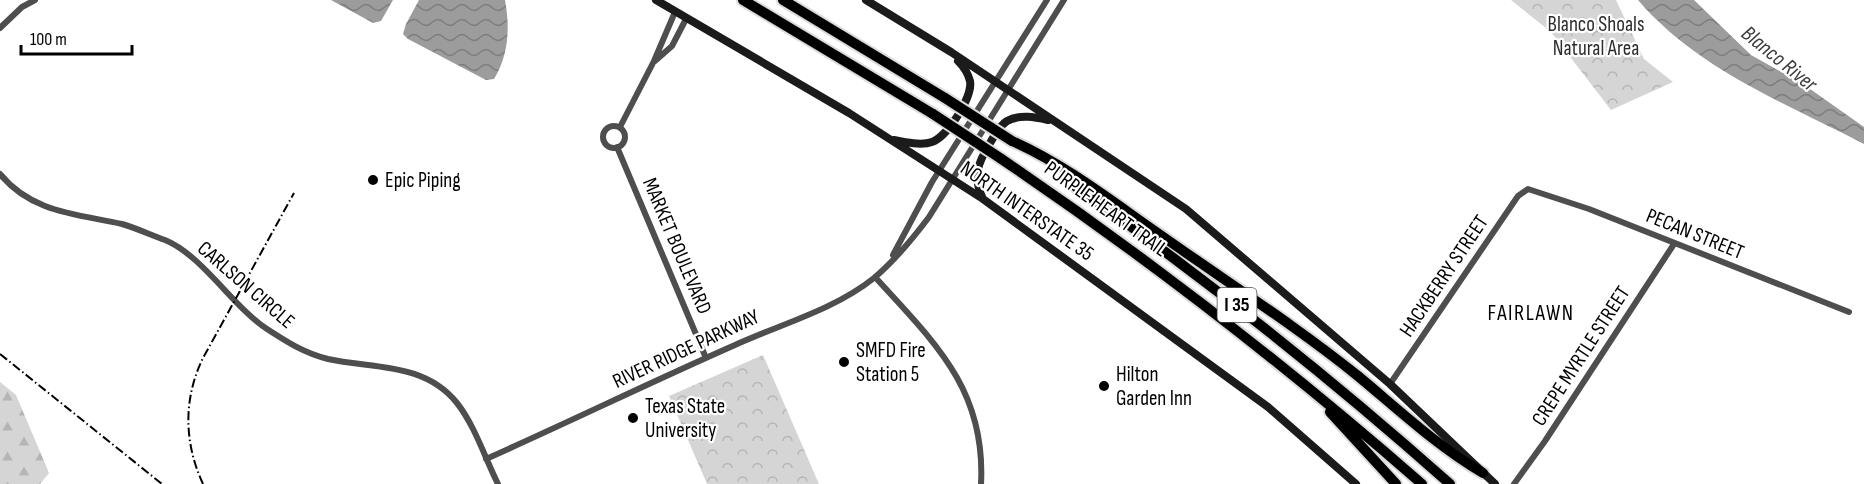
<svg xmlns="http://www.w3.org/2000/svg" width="1864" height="484" font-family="'Sofia Sans Condensed',sans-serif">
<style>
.forest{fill:url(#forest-firs)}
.park{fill:url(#park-crowns)}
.water{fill:url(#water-waves)}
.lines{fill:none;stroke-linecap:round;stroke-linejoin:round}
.motorway-casing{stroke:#dbdbdb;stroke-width:14}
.minor{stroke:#4e4e4e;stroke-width:6}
.secondary{stroke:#1b1b1b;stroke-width:8}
.motorway{stroke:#000;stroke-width:10}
.rail{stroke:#000;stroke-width:2;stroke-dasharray:9 3 1.5 3;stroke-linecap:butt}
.motorway-bridge-casing{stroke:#dbdbdb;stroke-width:14;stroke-linecap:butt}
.motorway-bridge{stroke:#000;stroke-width:10}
.poi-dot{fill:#000;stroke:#fff;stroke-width:2}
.labels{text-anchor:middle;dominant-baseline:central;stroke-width:4.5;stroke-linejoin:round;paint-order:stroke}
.shield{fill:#fff;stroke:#4c4c4c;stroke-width:1.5}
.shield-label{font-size:20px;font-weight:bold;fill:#000}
.park-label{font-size:21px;fill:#2c2c2c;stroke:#fff}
.poi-label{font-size:21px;fill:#000;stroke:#fff;text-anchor:start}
.street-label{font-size:21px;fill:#000;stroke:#fff}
.water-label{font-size:22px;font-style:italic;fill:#3d3d3d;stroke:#fff}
.neighbourhood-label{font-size:22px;letter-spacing:1.5px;fill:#000;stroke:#fff}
</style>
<defs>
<pattern id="forest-firs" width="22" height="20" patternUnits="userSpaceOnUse" patternTransform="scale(1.5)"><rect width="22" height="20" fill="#d5d5d5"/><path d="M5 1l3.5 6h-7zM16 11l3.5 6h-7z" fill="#b5b5b5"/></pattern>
<pattern id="park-crowns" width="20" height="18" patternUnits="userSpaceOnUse" patternTransform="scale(1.5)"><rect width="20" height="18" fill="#d5d5d5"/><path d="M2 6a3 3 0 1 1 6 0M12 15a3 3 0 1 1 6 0" fill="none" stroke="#b5b5b5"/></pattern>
<pattern id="water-waves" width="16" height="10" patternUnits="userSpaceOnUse" patternTransform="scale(1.5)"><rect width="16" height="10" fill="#9c9c9c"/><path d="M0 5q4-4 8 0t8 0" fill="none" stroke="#7d7d7d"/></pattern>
</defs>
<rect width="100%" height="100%" fill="#fff"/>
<path class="forest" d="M0,382l16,13 33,78 -9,11h-40z"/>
<path class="park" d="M1511,0h105l28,59 29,23 -62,28 -60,-78z
M763,355l56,129h-112l-38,-88z"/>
<path class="water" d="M331,0h62l-12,21 -8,2z
M419,0h86c5,28 4,54 -11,79l-8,1 -78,-41 -5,-5 3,-10z
M1638,0h56l57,55 52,29 61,43v17c-80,-42 -166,-74 -226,-144z"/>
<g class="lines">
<defs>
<path id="motorway" d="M743,0l190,114
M783,0l162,98
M1012,141c54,24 102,62 150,95 65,46 134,90 196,140 41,34 79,70 125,97
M1000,158c148,100 288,209 422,326
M1076,187c130,92 255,191 374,297
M1330,412l66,72"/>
</defs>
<use href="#motorway" class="motorway-casing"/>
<path class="minor" d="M0,28l22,-21 13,-7
M655,61l17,-15 14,-27
M603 137a11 11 0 1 1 22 0a11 11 0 1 1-22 0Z
M620,127l34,-66 21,-49
M617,147l89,211
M0,174c32,39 77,40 122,50 14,4 29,11 43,16 37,15 68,67 102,89 20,13 37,24 61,30 45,10 96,3 129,44 18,23 28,55 41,81
M893,255l39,-73 115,-182
M875,277c59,65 111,112 106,207
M1390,384l128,-188 10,-7 61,20 260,103
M486,459c83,-37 165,-77 249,-114 46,-21 99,-35 139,-67 19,-16 40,-41 55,-61l135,-217
M1514,484l31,-43 129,-197"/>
<path class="secondary" d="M656,0l193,113 134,86 285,208 88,77
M866,0l85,52 235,157 204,175 105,100
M894,140c12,2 27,6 38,2 15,-5 41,-45 38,-61 -2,-8 -6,-14 -12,-20
M983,199c-11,-23 -5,-36 7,-56 5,-8 9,-17 17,-22 13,-7 28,-4 41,-1"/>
<use href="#motorway" class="motorway"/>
<path class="rail" d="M0,354l162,130
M203,484c-19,-41 -20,-85 0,-126l91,-165"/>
<defs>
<path id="motorway-bridge" d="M945,98l67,43
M933,114l67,44"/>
</defs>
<use href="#motorway-bridge" class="motorway-bridge-casing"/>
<use href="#motorway-bridge" class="motorway-bridge"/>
</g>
<g class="poi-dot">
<circle cx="373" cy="180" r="6"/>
<circle cx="844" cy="362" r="6"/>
<circle cx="1104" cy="386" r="6"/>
<circle cx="633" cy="418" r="6"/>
</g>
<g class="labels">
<rect class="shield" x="1217.5" y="288" width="39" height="34" rx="4.5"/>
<g class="shield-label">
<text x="1237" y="305">I 35</text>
</g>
<g class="park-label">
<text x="1596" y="24">Blanco Shoals<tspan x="1596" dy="24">Natural Area</tspan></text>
</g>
<g class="poi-label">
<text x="385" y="180">Epic Piping</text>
<text x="856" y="350">SMFD Fire<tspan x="856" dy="24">Station 5</tspan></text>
<text x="1116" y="374">Hilton<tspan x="1116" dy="24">Garden Inn</tspan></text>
<text x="645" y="406">Texas State<tspan x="645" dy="24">University</tspan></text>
</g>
<g class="street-label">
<text transform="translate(1106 209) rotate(36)">PURPLE HEART TRAIL</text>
<text transform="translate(1027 211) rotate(35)">NORTH INTERSTATE 35</text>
<text transform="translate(1695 234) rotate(22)">PECAN STREET</text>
<text transform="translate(677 246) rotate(67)">MARKET BOULEVARD</text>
<text transform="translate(1444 276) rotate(-56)">HACKBERRY STREET</text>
<text transform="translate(246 285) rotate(41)">CARLSON CIRCLE</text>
<text transform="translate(686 349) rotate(-25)">RIVER RIDGE PARKWAY</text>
<text transform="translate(1581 356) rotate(-57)">CREPE MYRTLE STREET</text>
</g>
<g class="water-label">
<text transform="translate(1779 59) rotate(39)">Blanco River</text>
</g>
<g class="neighbourhood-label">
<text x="1531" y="313">FAIRLAWN</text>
</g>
</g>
<path d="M21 45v9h111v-9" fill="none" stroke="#000000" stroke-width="3"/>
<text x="30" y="45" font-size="18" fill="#000000" stroke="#ffffff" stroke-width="4.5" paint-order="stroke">100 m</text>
</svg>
